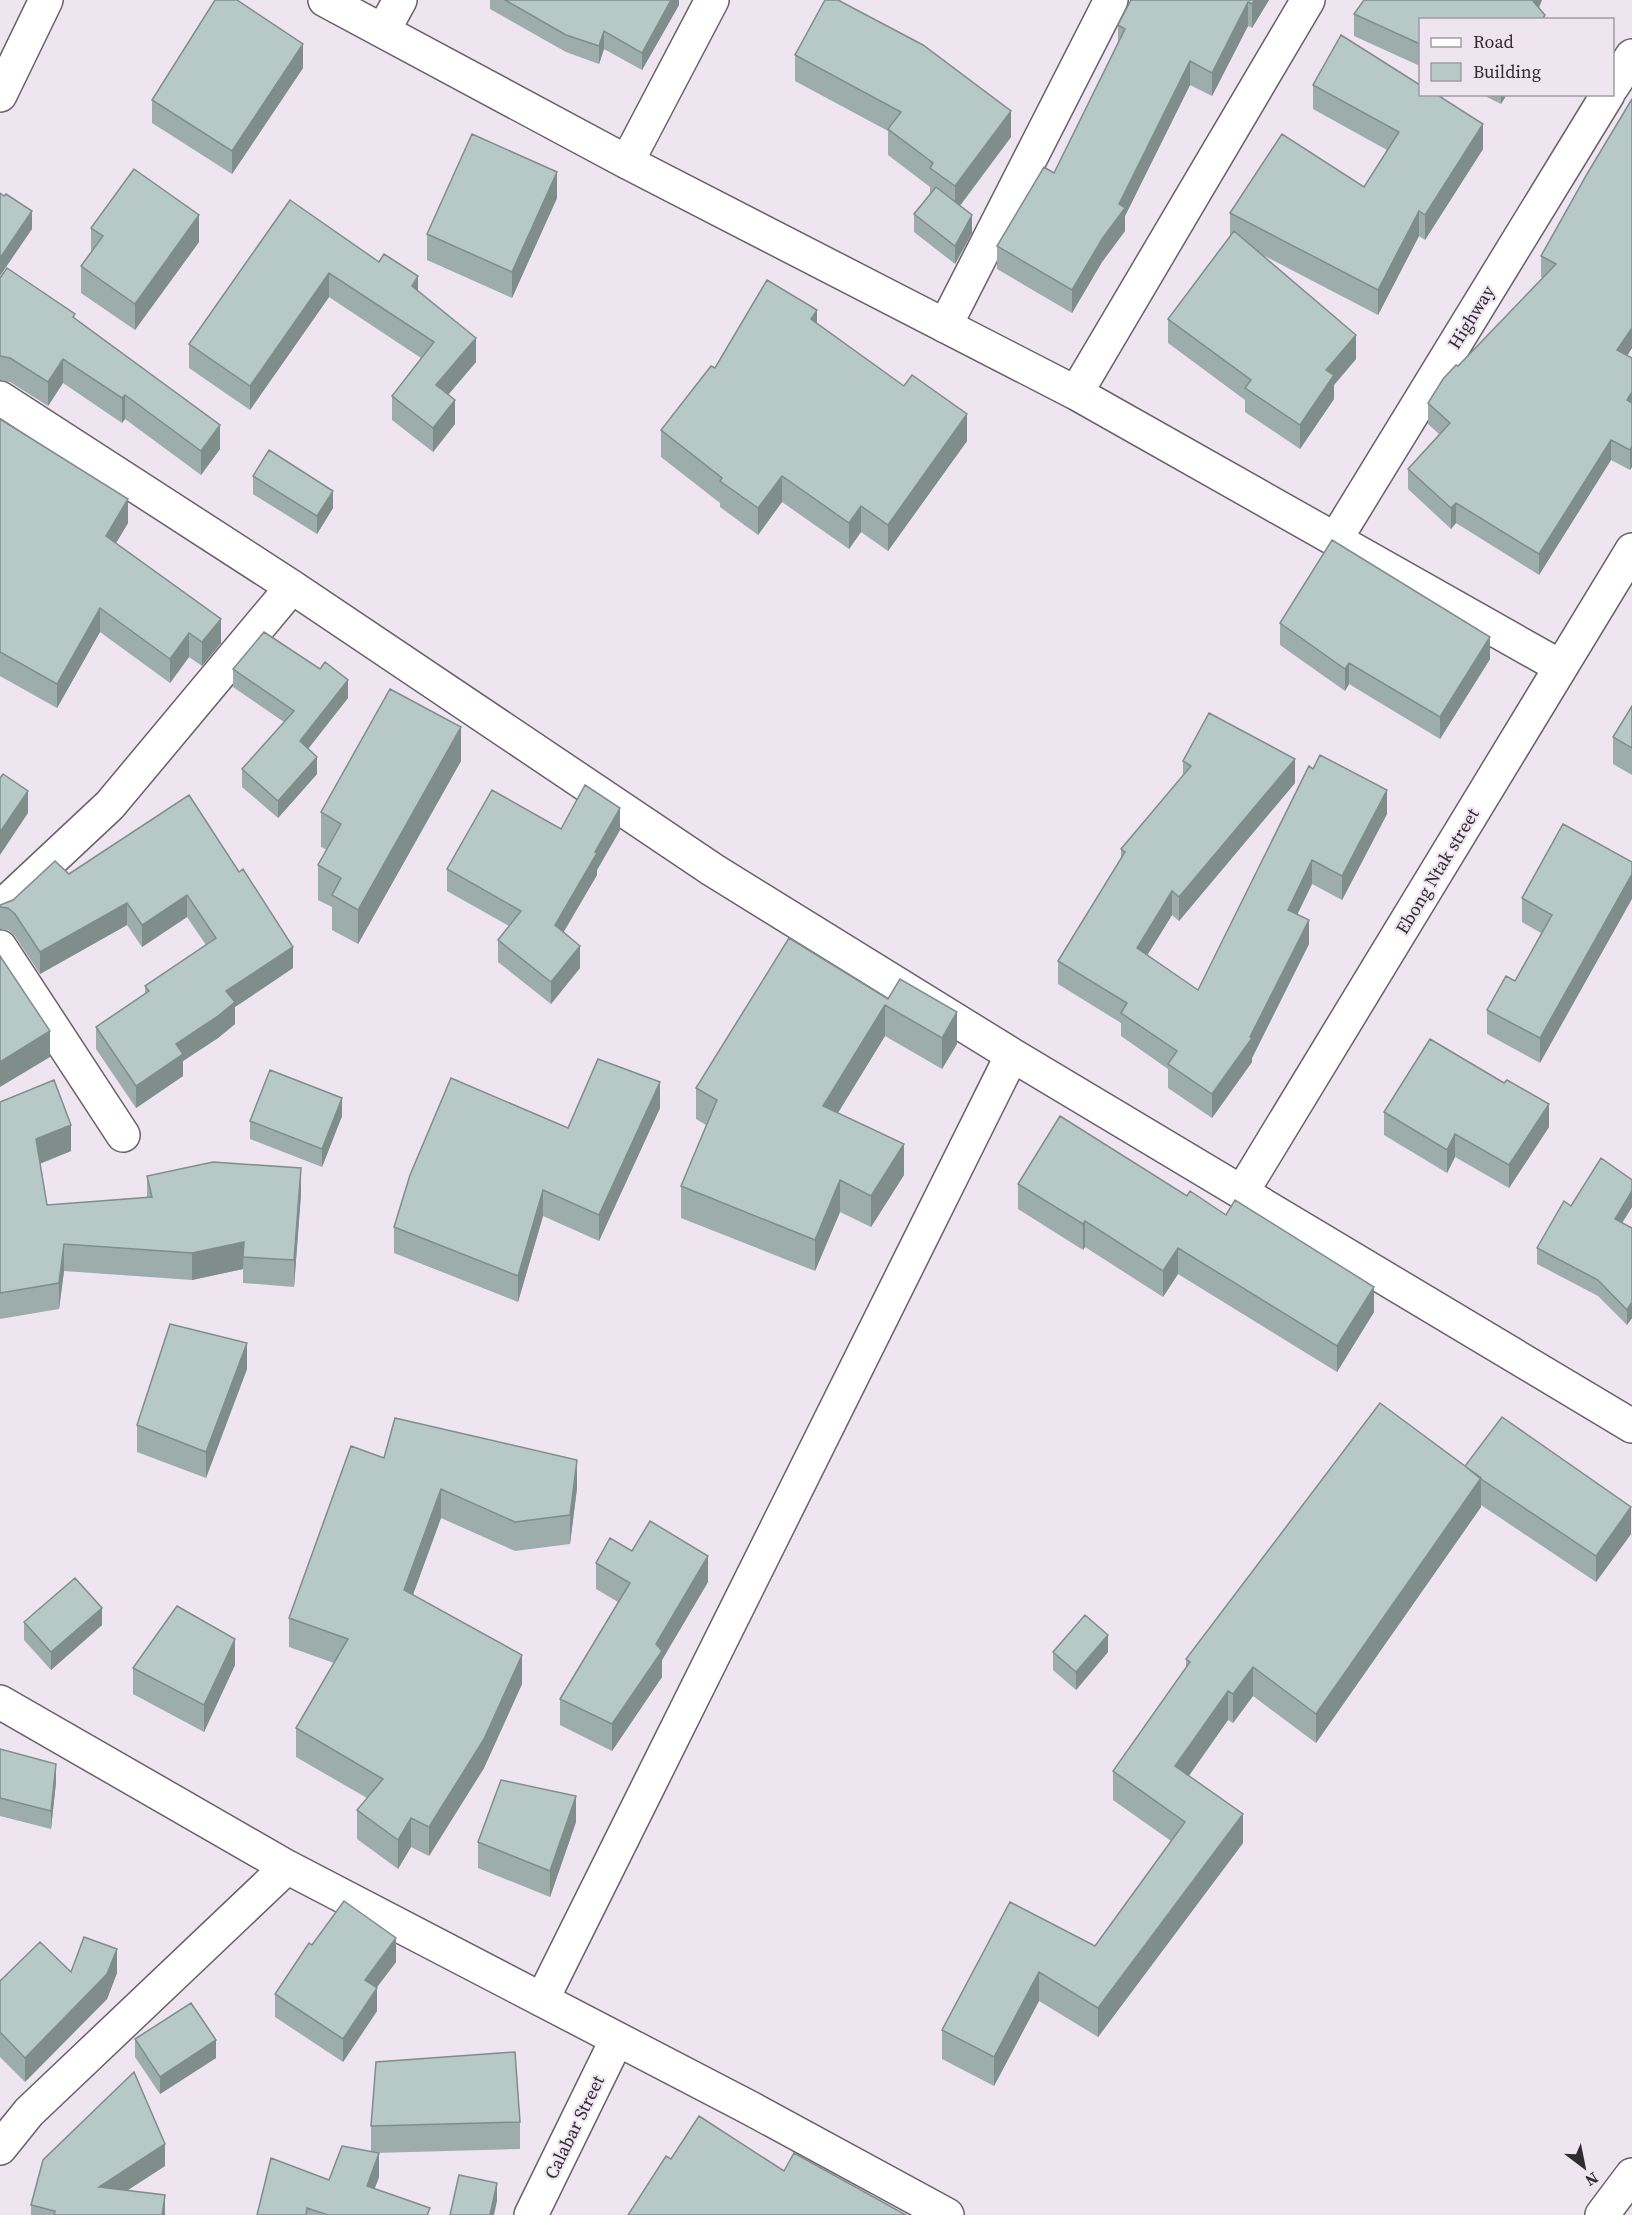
<svg xmlns="http://www.w3.org/2000/svg" width="1632" height="2215" font-family="'Source Serif 4',serif">
<style>
.lines{fill:none;stroke-linecap:round;stroke-linejoin:round}
.minor-casing{stroke:#69606b;stroke-width:36}
.highway-casing{stroke:#69606b;stroke-width:36}
.minor{stroke:#fff;stroke-width:33}
.highway{stroke:#fff;stroke-width:33}
.wall{fill:#9dadab}
.shaded-wall{fill:#7f8d8b}
.building{fill:#b6c9c7;stroke:#7f8d8b;stroke-width:1.5}
.labels{text-anchor:middle;dominant-baseline:central;stroke-width:4.5;stroke-linejoin:round;paint-order:stroke}
.street-label{font-size:18px;fill:#2f2b30;stroke:#efe5f1}
</style>
<rect width="100%" height="100%" fill="#efe5f1"/>
<g class="lines">
<defs>
<path id="minor" d="M325,0l302,162 449,231 485,274
M383,31l17,-31
M1612,87l20,-31
M0,95l46,-95
M627,162l85,-162
M945,326l166,-326
M1076,393l232,-393
M0,398l292,189 421,283 299,185 620,371
M1335,540l273,-446
M0,908l110,-103 182,-218
M0,947l123,188
M1242,1192l390,-642
M0,1702l287,165 463,241 197,107
M542,2000l470,-945
M0,2148l29,-36 258,-245
M531,2215l86,-176"/>
<path id="highway" d="M1602,2215l30,-40"/>
</defs>
<use href="#minor" class="minor-casing"/>
<use href="#highway" class="highway-casing"/>
<use href="#minor" class="minor"/>
<use href="#highway" class="highway"/>
</g>
<path class="wall" d="M490,0h189v5l-37,65 -38,-21 -5,15 -33,-12 -76,-43z
M1131,0h138l-17,28 -4,-2 -36,70 -22,-11 -65,131v15l-23,31 -30,51 -75,-44v-23l57,-73 64,-131v-17z
M1539,8l6,12h-125v46l-66,-30v-22z
M795,55l216,82 -51,69 12,27 -17,31 -41,-32v-18l16,-21v-6l-42,-32v-24l-93,-50z
M303,68l-71,106 -80,-51v-23z
M1313,85l170,64 -58,91 -6,-4 -41,79 -117,-61 95,105 -22,26v14l-34,50 -55,-37v-12l-77,-57v-24l62,-83v-23l134,-26 23,-37 -74,-41z
M1481,94h26l-6,10z
M1632,99v249l-5,8 5,2 -2,112 -19,-10 -72,115 -83,-52 -5,6 -43,-40v-20l31,-35 -11,-10v-21l30,-37 85,-88 -2,-1v-21z
M557,198l-45,100 -85,-38v-26z
M290,200l128,91 58,71 -28,33 7,29 -22,28 -41,-32v-24l29,-38 -92,-61 -79,113 -61,-42v-24z
M91,228l108,14 -64,88 -54,-37v-27l10,-14z
M0,278l75,41 145,130 -19,26 -76,-56 -3,4 -59,-40 -15,23 -38,-24 -10,-2z
M817,323l150,118 -79,110 -27,-19 -12,17 -67,-47 -24,33 -38,-28v-4l-59,-46v-27l54,-62z
M0,419l128,104 -12,20 105,100 -19,23 -13,-9 -19,26 -70,-51 -43,76 -57,-32z
M253,476l80,32 -16,26 -64,-40z
M1280,623l210,36 -50,80 -91,-55 -4,7 -65,-46z
M233,669l115,29 -40,51 9,25 -39,44 -36,-31v-18l42,-47 -51,-35z
M1632,706v69l-19,-11v-27z
M461,761l-103,183 -26,-14v-23l-14,-7v-35l9,-15 -6,-3v-35z
M1183,761l112,22 -116,138 -7,-6 -25,40 51,35 111,-224 78,48 -45,86 -30,-16 -15,30 12,30 -57,114v4l-40,56 -44,-30v-19l-47,-33v-13l-63,-39v-23l63,-102v-10l62,-73z
M189,795l104,173 -58,39v17l-17,14 -35,23v15l-47,32 -40,-59v-22l49,-33v-8l61,-41 -19,-28 -45,30 -15,-22 -87,49 -25,-38 -7,-6 -8,-1v-24l69,-31z
M1563,824l-23,239 -53,-29v-24l28,-29 26,-48 -19,-11v-24z
M561,829l59,1 -23,40v5l-34,57 17,36 -29,36 -53,-42v-22l11,-14 -62,-35v-22z
M789,938l168,106 -15,25 -57,-33 -47,77 66,62 -33,52 -31,-15 -25,59 -134,-53v-32l25,-61 -10,-6v-31z
M0,1102l71,49 -31,13 7,41 100,-7v-22l154,18 -7,93 -51,-4v-14l-51,11 -128,-9 -5,38 -59,10z
M660,1108l-61,133 -56,-25 -25,86 -124,-49v-26l174,-99z
M1384,1112l165,15 -40,61 -54,-31 -8,16 -63,-38z
M342,1116l-20,51 -72,-28v-18z
M1632,1180v27l-10,16 10,5v90l-5,7 -29,-29 -61,-32v-16l34,-42z
M1018,1184l169,12 39,19 148,97 -37,60 -159,-98 -15,23 -78,-50 -2,3 -65,-41z
M247,1369l-41,109 -69,-26v-27z
M384,1458l193,30 -7,56 -55,7 -74,-33 -28,77 109,89 -38,84 -55,88 -18,-9 -13,22 -41,-30v-29l10,-12 -71,-41v-29l38,-65 -45,-16v-29z
M1465,1466l166,68 -35,48 -115,-77v2l-165,236 -63,-47 -20,27 -5,-3 -39,56 54,67 -145,194 -59,-36 -45,85 -52,-27v-29l68,-128 85,44 76,-105 -58,-41v-29l73,-103v-9z
M632,1551l76,31 -46,78v17l-50,74 -52,-26v-26l58,-97 -22,-13v-26z
M24,1622l78,3 -51,45 -27,-30z
M1053,1652h55l-32,38 -23,-20z
M235,1665l-31,67 -71,-38v-26z
M0,1749l56,33 -5,47 -51,-13z
M576,1822l-26,75 -72,-29v-26z
M312,1945l84,17 -19,25v24l-34,51 -68,-45v-23z
M117,1973l-10,26 -82,83 -25,-25v-76z
M135,2039l81,19 -56,36 -25,-37z
M520,2122v27l-145,4 4,24 -5,12 56,26h-173l72,-35 42,-28v-26z
M165,2166l-38,24 38,25h-134v-10z"/>
<path class="shaded-wall" d="M671,0h8v5l-37,65v-17z
M1255,0h14l-17,28v-24z
M1533,0h9l-8,20z
M1248,2v24l-36,70v-23z
M604,31v18l-5,15v-18z
M303,44v24l-71,106v-23z
M1190,61v24l-65,131v15l-23,31 -30,51v-23l47,-86z
M1501,94h6l-6,10z
M1011,111v26l-56,75v-26z
M1483,124v25l-58,91v-25z
M557,172v26l-45,100v-26z
M32,211v18l-32,47v-18z
M1419,211v25l-41,79v-25z
M199,215v27l-64,88v-26z
M972,215v18l-17,31v-18z
M329,273v24l-79,113v-24z
M418,276v24l-6,-14z
M817,310v26l-6,-17z
M1632,328v20l-15,23v-21z
M1356,335v24l-22,26v14l-34,50v-24l26,-55z
M476,338v24l-40,47v-24z
M63,359v24l-15,23v-24z
M1632,392v20l-5,-12z
M125,395v24l-3,4v-25z
M455,400v24l-22,28v-24z
M967,414v27l-79,110v-26z
M220,425v24l-19,26v-24z
M1611,440v20l-72,115v-21z
M1632,446v21l-2,3v-20z
M782,476v26l-24,33v-27z
M333,491v17l-16,26v-18z
M128,499v24l-22,37v-24z
M1456,503v20l-5,6v-21z
M861,506v26l-12,17v-26z
M100,608v24l-43,76v-24z
M221,619v24l-19,23v-24z
M189,633v24l-19,26v-24z
M1490,637v22l-50,80v-22z
M1349,663v21l-4,7v-22z
M348,680v18l-48,61v-18z
M461,727v34l-103,183v-34z
M317,757v17l-39,44v-17z
M1295,759v24l-116,138v-24z
M1387,790v24l-45,86v-24z
M28,791v22l-28,42v-23z
M620,808v22l-23,40v5l-42,72v-22z
M1312,860v24l-24,50v-24z
M1632,874v25l-92,164v-25z
M1172,891v24l-35,57v-24z
M187,895v22l-45,30v-22z
M127,903v22l-87,49v-22z
M1309,920v24l-57,114v4l-40,56v-24l38,-57z
M580,946v22l-29,36v-22z
M293,947v21l-58,39v17l-17,14 -35,23v15l-47,32v-22l90,-95z
M885,1005v31l-62,101v-31z
M957,1012v32l-15,25v-31z
M50,1031v26l-50,30v-25z
M660,1082v26l-61,133v-26z
M342,1098v18l-20,51v-18z
M1549,1104v23l-40,61v-23z
M71,1125v26l-35,14v-26z
M1455,1134v23l-8,16v-23z
M904,1144v31l-33,52v-31z
M301,1168v26l-7,93v-27z
M840,1180v32l-25,59v-31z
M543,1190v26l-25,86v-26z
M1632,1191v16l-17,27v-15z
M1085,1221v26l-2,3v-26z
M244,1242l-1,27 -51,11v-27z
M64,1244v27l-5,38v-26z
M1178,1248v26l-15,23v-26z
M1374,1287v25l-37,60v-26z
M1632,1302v16l-5,7v-15z
M247,1343v26l-41,109v-26z
M577,1460v28l-7,56v-29z
M1481,1478v29l-165,236v-29z
M441,1489v29l-37,101v-29z
M1631,1507v27l-35,48v-26z
M708,1556v26l-46,78v17l-50,74v-27l44,-80z
M102,1608v17l-51,45v-18z
M1108,1635v17l-32,38v-18z
M235,1639v26l-31,67v-27z
M522,1655v29l-38,84 -55,88v-29z
M1253,1667v29l-20,27v-29z
M1228,1691v29l-53,75v-29z
M56,1764v18l-5,47v-18z
M576,1796v26l-26,75v-26z
M1243,1814v29l-145,194v-29z
M411,1818v29l-13,22v-29z
M396,1938v24l-31,41v-23z
M117,1949v24l-10,26 -82,83v-24z
M1039,1972v29l-45,85v-29z
M377,1988v23l-34,51v-23z
M216,2040v18l-56,36v-17z
M165,2144v22l-66,43v-22z
M379,2153v24l-12,33v-24z
M497,2183v18l-3,14h-4z
M165,2195v20h-3z"/>
<path class="building" d="M215,0h22l66,44 -71,107 -80,-51z
M505,0h166l-29,53 -38,-22 -5,15 -33,-11z
M825,0h13l85,45 88,66 -56,75 -25,-18 3,-5 -45,-34 13,-17 -106,-57z
M1131,0h124l-3,4 -4,-2 -36,71 -22,-12 -71,143 6,4 -23,31 -30,51 -75,-44 47,-79 10,6 71,-144 -7,-4z
M1364,0h169v1l12,14 -3,5h-122v24l-66,-30z
M1341,35l79,50v9h16l47,30 -58,91 -6,-4 -41,79 -148,-77 52,-79 82,53 35,-55 -86,-47z
M1632,99v229l-15,22 15,8v34l-5,8 5,3v43l-2,4 -19,-10 -72,114 -83,-51 -5,5 -43,-39 42,-46 -22,-20 15,-24 13,-14 2,1 98,-102 -15,-8 46,-82z
M472,134l85,38 -45,100 -85,-38z
M134,169l65,46 -64,89 -54,-38 22,-30 -12,-8z
M936,187l36,28 -17,31 -41,-32z
M0,193l4,3 2,-2 26,17 -32,47z
M290,200l89,62 5,-8 34,22 -6,10 64,52 -40,47 19,15 -22,28 -41,-32 42,-54 -105,-69 -79,113 -61,-42z
M1234,231l122,104 -30,35 8,5 -34,50 -55,-37 6,-8 -83,-61z
M7,268l68,46 -2,3 147,108 -19,26 -76,-56 -3,3 -59,-39 -15,23 -38,-24 -10,-2v-78z
M767,280l50,30 -6,9 93,67 8,-11 55,39 -79,111 -27,-19 -12,17 -67,-47 -24,32 -38,-27 2,-3 -61,-48 50,-64 4,2z
M0,419l128,80 -22,37 115,83 -19,23 -13,-9 -19,26 -70,-51 -43,76 -57,-32z
M269,450l64,41 -16,25 -64,-40z
M1332,540l158,97 -50,80 -91,-54 -4,6 -65,-46z
M264,632l56,37 5,-7 23,18 -48,61 17,16 -39,44 -36,-32 52,-58 -61,-42z
M390,689l71,38 -103,183 -26,-15 9,-17 -23,-13 23,-41 -20,-12z
M1632,706v42l-19,-11z
M1209,713l86,46 -116,138 -7,-6 -35,57 61,42 111,-224 4,3 7,-14 67,35 -45,86 -30,-16 -24,50 21,10 -59,117 2,1 -40,56 -44,-30 9,-13 -56,-38 6,-10 -69,-42 67,-109 -4,-3 70,-83 -8,-5z
M3,774l25,17 -28,41v-54z
M585,785l35,23 -25,44 2,1 -42,72 25,21 -29,36 -53,-42 23,-29 -74,-42 45,-79 69,39z
M189,795l50,77 4,-3 50,78 -67,44 9,11 -17,14 -42,28 7,10 -47,32 -40,-59 53,-36 -4,-5 71,-48 -29,-43 -45,30 -15,-22 -87,49 -25,-38 -7,-6 -8,-1v-2l13,-5 42,-39 14,13z
M1563,824l69,38v12l-92,164 -53,-28 19,-34 9,5 37,-66 -30,-17z
M789,938l99,61 12,-20 57,33 -15,26 -57,-33 -62,101 81,38 -33,52 -31,-16 -25,60 -134,-54 36,-86 -21,-12z
M0,956l50,75 -50,31z
M1430,1039l74,44 3,-3 42,24 -40,61 -54,-31 -8,16 -63,-38z
M598,1059l62,23 -61,133 -56,-25 -25,86 -124,-49 16,-52 41,-97 117,50z
M270,1070l72,28 -20,51 -72,-28z
M54,1080l17,45 -35,14 11,66 105,-8 -5,-21 66,-14 88,6 -7,92 -51,-3 1,-15 -52,11 -128,-9 -5,39 -59,10v-191z
M1060,1116l127,80 3,-5 36,24 9,-15 139,87 -37,59 -159,-98 -15,23 -78,-50 -2,3 -65,-40z
M1601,1158l31,22v11l-17,28 17,9v74l-5,8 -29,-30 -61,-32 27,-47 7,5z
M170,1324l77,19 -41,109 -69,-27z
M1380,1403l101,75 -165,236 -63,-47 -20,27 -5,-3 -53,75 68,48 -145,194 -59,-36 -45,85 -52,-27 68,-128 85,44 90,-124 -72,-51 77,-109 -4,-3z
M1502,1417l129,90 -35,49 -115,-77 -16,-13z
M395,1418l182,42 -7,55 -55,7 -74,-33 -37,101 118,65 -38,84 -55,88 -18,-9 -13,22 -41,-30 26,-31 -87,-51 52,-89 -59,-21 62,-172 33,12z
M650,1521l58,35 -52,88 6,7 -50,73 -52,-25 70,-116 -34,-20 14,-25 22,13z
M75,1578l27,30 -51,44 -27,-30z
M177,1606l58,33 -31,66 -71,-37z
M1085,1615l23,20 -32,37 -23,-20z
M0,1749l56,15 -5,47 -51,-13z
M501,1780l75,16 -26,75 -72,-29z
M344,1901l52,37 -31,42 12,8 -34,51 -68,-45 34,-51 3,2z
M84,1937l33,12 -10,25 -82,84 -25,-26v-51l40,-39 31,30z
M191,2003l25,37 -56,37 -25,-38z
M515,2052l5,70 -149,4 5,-64z
M134,2072l31,72 -66,43 66,8 -3,20h-108l1,-4 -24,-6 12,-45z
M699,2116l85,55 10,-18 112,62h-278l38,-59 5,3z
M342,2146l37,7 -12,33 63,22 -3,7h-99l-21,-7 -1,7h-49l14,-57 58,22z
M459,2175l38,8 -7,32h-40z"/>
<g class="labels">
<g class="street-label">
<text transform="translate(1471 317) rotate(-58)">Highway</text>
<text transform="translate(1437 871) rotate(-59)">Ebong Ntak street</text>
<text transform="translate(574 2127) rotate(-64)">Calabar Street</text>
</g>
</g>
<rect x="1419" y="18" width="195" height="78" fill="#efe5f1" stroke="#a29ba4" stroke-width="1.5"/>
<rect x="1431" y="38" width="30" height="9" fill="#ffffff" stroke="#a29ba4" stroke-width="1.5"/>
<text x="1473" y="48" font-size="18" fill="#2f2b30">Road</text>
<rect x="1431" y="63" width="30" height="18" fill="#b6c9c7" stroke="#a29ba4" stroke-width="1.5"/>
<text x="1473" y="78" font-size="18" fill="#2f2b30">Building</text>
<g transform="translate(1584 2167) rotate(148)" stroke="#efe5f1" stroke-width="4.5" paint-order="stroke">
<path d="M0-4.5L10 22L0 15L-10 22Z" fill="#2f2b30"/>
<text y="-9" font-size="16" font-weight="bold" text-anchor="middle" fill="#2f2b30">N</text>
</g>
</svg>
